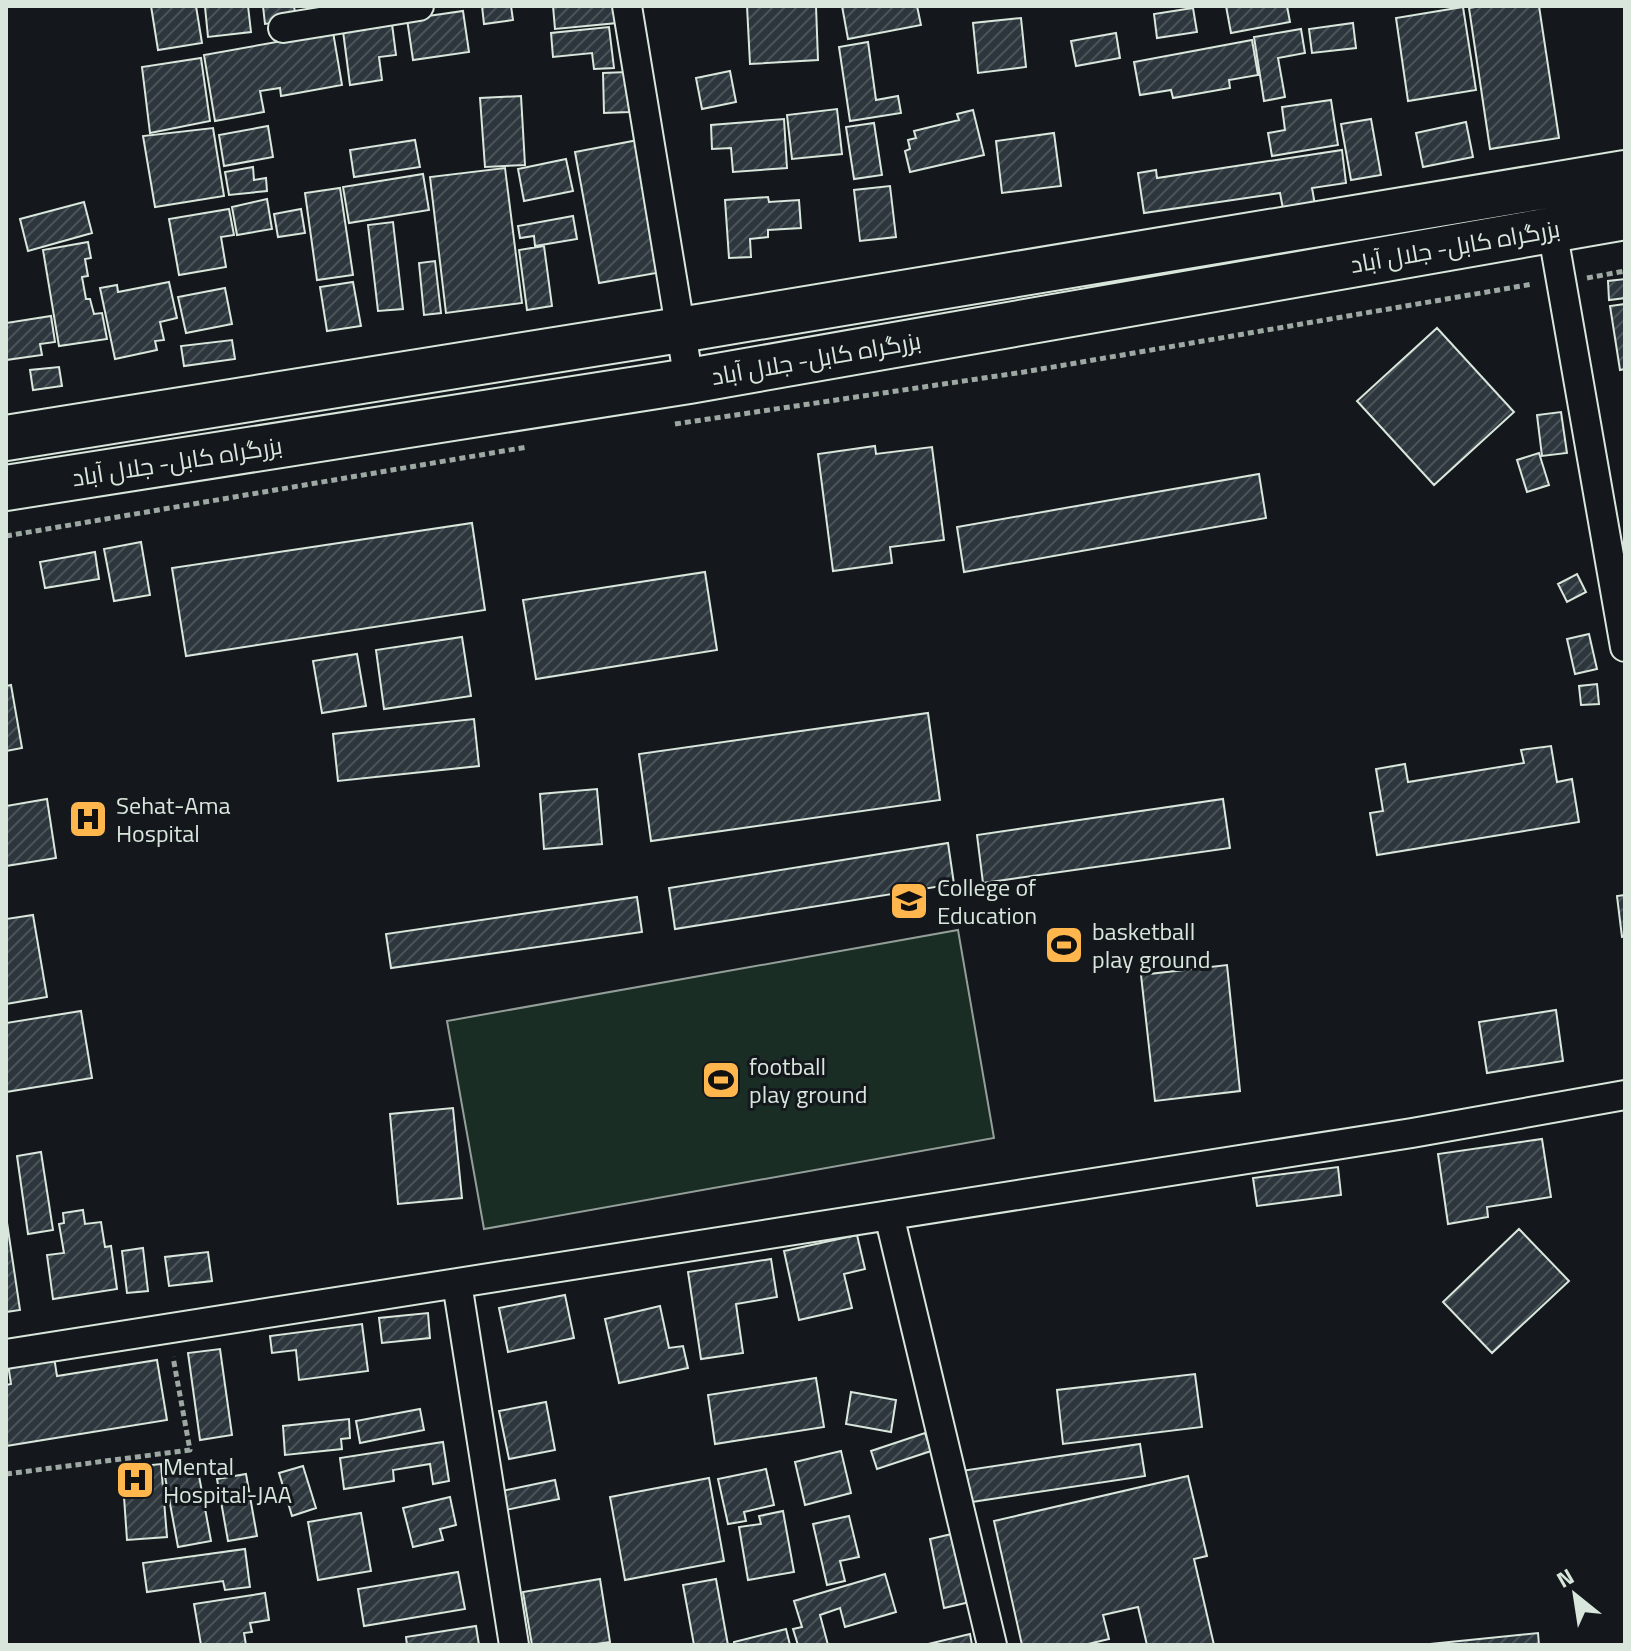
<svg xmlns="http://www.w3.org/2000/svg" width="1631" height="1651" font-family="'Titillium Web',Cairo,sans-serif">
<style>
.green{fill:#1a2d24;stroke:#939e99;stroke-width:2}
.building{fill:url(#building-hatch);stroke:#d8e6dc;stroke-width:2}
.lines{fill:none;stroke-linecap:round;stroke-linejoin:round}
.minor-casing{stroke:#d8e6dc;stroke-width:32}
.trunk-casing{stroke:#d8e6dc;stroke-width:48}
.path{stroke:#9da8a2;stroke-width:5;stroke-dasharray:6 4;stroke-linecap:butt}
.minor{stroke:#14181c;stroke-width:28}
.trunk{stroke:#14181c;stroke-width:44}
.labels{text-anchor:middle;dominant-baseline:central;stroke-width:6;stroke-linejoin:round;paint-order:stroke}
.street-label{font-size:24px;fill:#d8e6dc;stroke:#14181c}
.poi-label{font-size:24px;fill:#d8e6dc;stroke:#14181c;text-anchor:start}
</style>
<defs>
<pattern id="building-hatch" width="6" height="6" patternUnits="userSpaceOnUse" patternTransform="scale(2)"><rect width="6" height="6" fill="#2c363c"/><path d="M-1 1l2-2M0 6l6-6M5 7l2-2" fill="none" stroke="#4a5358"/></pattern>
</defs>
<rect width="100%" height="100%" fill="#14181c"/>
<path class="green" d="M958,930l36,208 -510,91 -37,-208z"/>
<path class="building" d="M151,6h45l6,37 -44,7z
M248,6l3,26 -43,5 -3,-30z
M263,6h31l2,14 -31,4z
M482,6h29l2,14 -29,4z
M553,6h62l2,17 -62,6z
M747,6h69l2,54 -68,4z
M842,6h75l4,19 -73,14z
M1226,6h61l3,16 -59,11z
M1481,6h58l20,132 -69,11 -21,-141z
M1463,7l13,83 -68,11 -12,-83z
M1193,8l4,24 -40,6 -3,-24z
M463,11l6,41 -56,8 -6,-41z
M1021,18l5,49 -48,6 -5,-50z
M1353,23l3,25 -44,5 -3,-24z
M392,24l4,31 -17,2 3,23 -32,5 -7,-54z
M609,27l5,41 -20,1 -2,-16 -39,4 -2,-24z
M1301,29l4,24 -27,5 7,39 -21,4 -10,-64z
M333,32l9,53 -61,11 -1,-8 -20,3 4,21 -49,9 -11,-66z
M1116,33l4,25 -44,8 -5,-25z
M1252,40l6,35 -29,5 1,8 -57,10 -2,-8 -31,5 -6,-33z
M868,42l8,58 22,-4 3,17 -51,8 -11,-74z
M201,58l9,63 -60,12 -8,-66z
M730,71l6,31 -34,7 -6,-31z
M628,72l1,40 -25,1 -1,-40z
M521,96l4,69 -40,2 -5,-69z
M1331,100l7,45 -66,11 -4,-23 17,-3 -3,-23z
M837,109l5,45 -50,5 -5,-44z
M973,110l11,45 -74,17 -5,-21 5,-2 -2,-9 8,-2 -2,-7 45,-11 -2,-6z
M784,119l3,49 -54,4 -2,-24 -19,1 -1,-24z
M1371,119l10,56 -30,5 -10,-56z
M1466,122l7,35 -50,10 -7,-34z
M874,123l8,52 -28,4 -8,-52z
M268,126l5,31 -49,9 -5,-31z
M213,128l11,68 -69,11 -12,-71z
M1054,133l7,53 -59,7 -6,-52z
M415,140l5,27 -66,10 -4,-27z
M638,140l24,132 -63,11 -24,-131z
M1342,150l4,33 -34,5 3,17 -32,4 -3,-16 -136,20 -6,-40 18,-3 1,8z
M566,159l7,32 -49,10 -6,-32z
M253,167l1,13 12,-2 1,13 -38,4 -4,-23z
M505,168l17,135 -76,10 -16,-136z
M423,174l6,36 -80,13 -6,-36z
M890,186l6,51 -36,4 -6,-51z
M340,188l13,87 -36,5 -12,-87z
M768,197l1,5 30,-2 2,28 -33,2v7l-18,2 1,18 -22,1 -4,-58z
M267,199l5,30 -35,6 -5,-28z
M84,202l8,31 -64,18 -8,-32z
M229,209l5,26 -13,2 5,30 -47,8 -10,-56z
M301,209l4,24 -27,4 -4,-23z
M573,216l4,23 -42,7 -1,-10 -14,2 -2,-12z
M393,222l10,87 -25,2 -10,-86z
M88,242l3,16 -6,1 3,17 -6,1 4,22h4l4,15 8,-1 5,26 -48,7 -16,-96z
M544,246l8,60 -25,4 -8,-60z
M435,261l6,52 -17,2 -5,-52z
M1625,279v19l-16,2 -1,-19z
M169,282l8,36 -17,4 4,18 -9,1 2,9 -42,9 -15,-71 17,-3 1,7z
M353,282l8,44 -34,5 -7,-44z
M225,288l7,36 -46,9 -8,-36z
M1625,304v65l-5,1 -10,-64z
M51,316l4,26 -15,2 2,11 -36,5v-37z
M1437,328l77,84 -80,73 -77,-84z
M232,340l3,19 -51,7 -3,-20z
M59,367l3,19 -29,4 -3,-20z
M1561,412l6,41 -25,3 -5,-41z
M875,446l1,8 56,-7 12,93 -54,7 2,16 -59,8 -15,-117z
M1539,453l10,32 -22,7 -10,-32z
M1259,474l7,44 -302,54 -7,-45z
M472,523l13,87 -299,46 -14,-88z
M141,542l9,53 -36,6 -10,-52z
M95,552l4,27 -54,9 -5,-26z
M705,572l12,78 -181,29 -13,-79z
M1577,574l9,18 -19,10 -9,-18z
M1589,634l8,35 -22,5 -8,-35z
M462,637l9,59 -87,13 -8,-59z
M357,654l9,52 -44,7 -9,-52z
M1597,684l2,20 -18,1 -2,-19z
M11,685l11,63 -16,3v-65z
M928,713l12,87 -289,41 -12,-87z
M474,719l5,47 -141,15 -5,-47z
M1551,746l6,36 15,-3 7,43 -202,33 -7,-42 13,-2 -7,-42 29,-5 3,18 116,-19 -3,-13z
M597,789l5,55 -58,5 -4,-55z
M47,799l9,59 -50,8v-60z
M1223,799l7,49 -247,35 -6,-48z
M948,843l6,41 -279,45 -6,-41z
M1625,895v41l-3,1 -5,-41z
M637,897l5,35 -251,36 -5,-34z
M33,915l14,82 -41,7v-85z
M1227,965l13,126 -85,10 -14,-126z
M1556,1010l7,51 -76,12 -8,-51z
M81,1011l11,67 -86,14v-69z
M453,1108l9,90 -64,6 -8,-90z
M1542,1139l9,58 -64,10 1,10 -40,7 -10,-70z
M41,1152l12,78 -25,4 -11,-78z
M1338,1167l3,28 -84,11 -4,-28z
M83,1210l2,14 16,-2 4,25 6,-1 6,43 -64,10 -6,-44 17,-2 -5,-29 5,-1 -1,-10z
M6,1216l14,94 -14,2z
M1519,1229l50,52 -77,72 -49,-51z
M857,1235l8,34 -21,5 8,34 -53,12 -15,-69z
M143,1248l5,43 -21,2 -5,-42z
M208,1252l4,29 -43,5 -4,-29z
M771,1259l6,38 -41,7 7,49 -42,6 -13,-87z
M565,1295l9,43 -66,14 -9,-44z
M660,1306l9,42 14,-2 5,22 -69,15 -14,-64z
M428,1313l2,25 -48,5 -3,-25z
M362,1324l6,47 -69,9 -3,-30 -24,3 -2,-17z
M220,1349l12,86 -32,5 -12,-87z
M54,1357l3,19 100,-16 10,60 -161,26v-61l5,-1 -3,-20z
M1195,1374l7,53 -139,17 -6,-54z
M816,1378l8,49 -109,17 -7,-49z
M851,1392l45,8 -5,32 -45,-8z
M546,1402l9,48 -46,9 -10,-48z
M420,1409l4,21 -64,13 -4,-22z
M349,1419l1,19 -9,1 1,10 -57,6 -2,-29z
M925,1433l6,18 -54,18 -6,-18z
M443,1442l6,39 -16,3 -3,-20 -37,6 1,11 -50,8 -4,-31z
M1140,1444l5,32 -180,27 -4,-32z
M841,1451l10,42 -46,12 -10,-43z
M161,1464l6,73 -40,3 -5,-72z
M197,1465l14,76 -33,6 -14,-76z
M303,1466l13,42 -24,8 -13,-43z
M766,1469l8,36 -30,7 2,9 -18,3 -10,-45z
M246,1474l11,62 -29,5 -11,-62z
M1188,1476l19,80 -13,3 20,86h-67l-9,-38 -35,8 6,24 -25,6h-62l-28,-124z
M709,1478l15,83 -99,19 -15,-83z
M555,1480l4,19 -53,11 -4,-19z
M450,1497l6,28 -16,4 3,11 -30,7 -10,-39z
M783,1511l11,61 -46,8 -9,-53 22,-3 -2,-8z
M361,1513l10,58 -53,9 -10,-58z
M849,1516l10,41 -19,4 5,20 -18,4 -14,-61z
M956,1533l14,69 -26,6 -14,-69z
M245,1549l5,38 -25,3 -2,-9 -76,11 -4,-29z
M458,1572l7,37 -101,17 -6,-37z
M885,1574l11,38 -51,15 -5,-19 -20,7 8,30h-30l-5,-16 9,-2 -8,-26z
M600,1579l10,63 -21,3h-57l-9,-53z
M716,1579l12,66h-34l-11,-60z
M265,1593l4,27 -19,3 2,9 -8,1 2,12h-45l-7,-41z
M476,1626l3,19h-72l-1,-8z
M786,1629l4,16h-56v-3z
M1538,1633l1,12h-119z
M970,1634l2,11h-44v-1z"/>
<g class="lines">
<defs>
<path id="minor" d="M627,6l62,375
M283,28l136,-22
M1552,229l73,418
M889,1215l103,430
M457,1283l57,362
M6,1354l1406,-221 213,-38"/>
<path id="trunk" d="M6,438l674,-108 945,-157
M6,488l683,-107 936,-164"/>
</defs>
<use href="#minor" class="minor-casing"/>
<use href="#trunk" class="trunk-casing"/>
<path class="path" d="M1587,278l38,-7
M675,424l349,-52 509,-88
M6,536l521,-89
M6,1474l184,-24 -17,-93"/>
<use href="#minor" class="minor"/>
<use href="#trunk" class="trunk"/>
</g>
<defs>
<symbol id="hospital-square" viewBox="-11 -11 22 22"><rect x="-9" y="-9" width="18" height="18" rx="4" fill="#ffb74d" stroke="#14181c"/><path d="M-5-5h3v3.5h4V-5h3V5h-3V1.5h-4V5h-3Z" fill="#111"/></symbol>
<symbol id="university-square" viewBox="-11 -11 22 22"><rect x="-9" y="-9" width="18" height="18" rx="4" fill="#ffb74d" stroke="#14181c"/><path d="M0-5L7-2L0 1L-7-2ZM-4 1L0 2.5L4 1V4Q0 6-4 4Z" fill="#111"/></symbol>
<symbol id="stadium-square" viewBox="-11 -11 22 22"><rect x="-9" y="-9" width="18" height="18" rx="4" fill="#ffb74d" stroke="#14181c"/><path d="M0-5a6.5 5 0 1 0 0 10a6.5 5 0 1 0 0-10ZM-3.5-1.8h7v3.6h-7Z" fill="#111"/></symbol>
</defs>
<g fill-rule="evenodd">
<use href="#hospital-square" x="66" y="797" width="44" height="44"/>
<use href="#university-square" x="887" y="879" width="44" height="44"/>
<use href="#stadium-square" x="1042" y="923" width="44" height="44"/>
<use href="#stadium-square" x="699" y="1058" width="44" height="44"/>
<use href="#hospital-square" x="113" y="1458" width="44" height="44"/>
</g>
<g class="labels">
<g class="street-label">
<text transform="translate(1455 246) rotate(-10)">بزرگراه کابل- جلال آباد</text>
<text transform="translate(816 358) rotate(-10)">بزرگراه کابل- جلال آباد</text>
<text transform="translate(177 461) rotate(-9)">بزرگراه کابل- جلال آباد</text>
</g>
<g class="poi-label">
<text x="116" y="805">Sehat-Ama<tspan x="116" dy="28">Hospital</tspan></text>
<text x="937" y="887">College of<tspan x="937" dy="28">Education</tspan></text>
<text x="1092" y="931">basketball<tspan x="1092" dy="28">play ground</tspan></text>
<text x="749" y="1066">football<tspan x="749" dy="28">play ground</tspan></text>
<text x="163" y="1466">Mental<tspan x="163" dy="28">Hospital-JAA</tspan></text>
</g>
</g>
<rect width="1631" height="1651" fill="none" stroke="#d8e6dc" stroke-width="16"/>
<g transform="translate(1575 1595) rotate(330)" stroke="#14181c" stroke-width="6" paint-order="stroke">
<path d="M0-6L14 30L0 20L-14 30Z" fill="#d8e6dc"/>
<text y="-12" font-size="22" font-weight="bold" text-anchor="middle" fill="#d8e6dc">N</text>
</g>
</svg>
